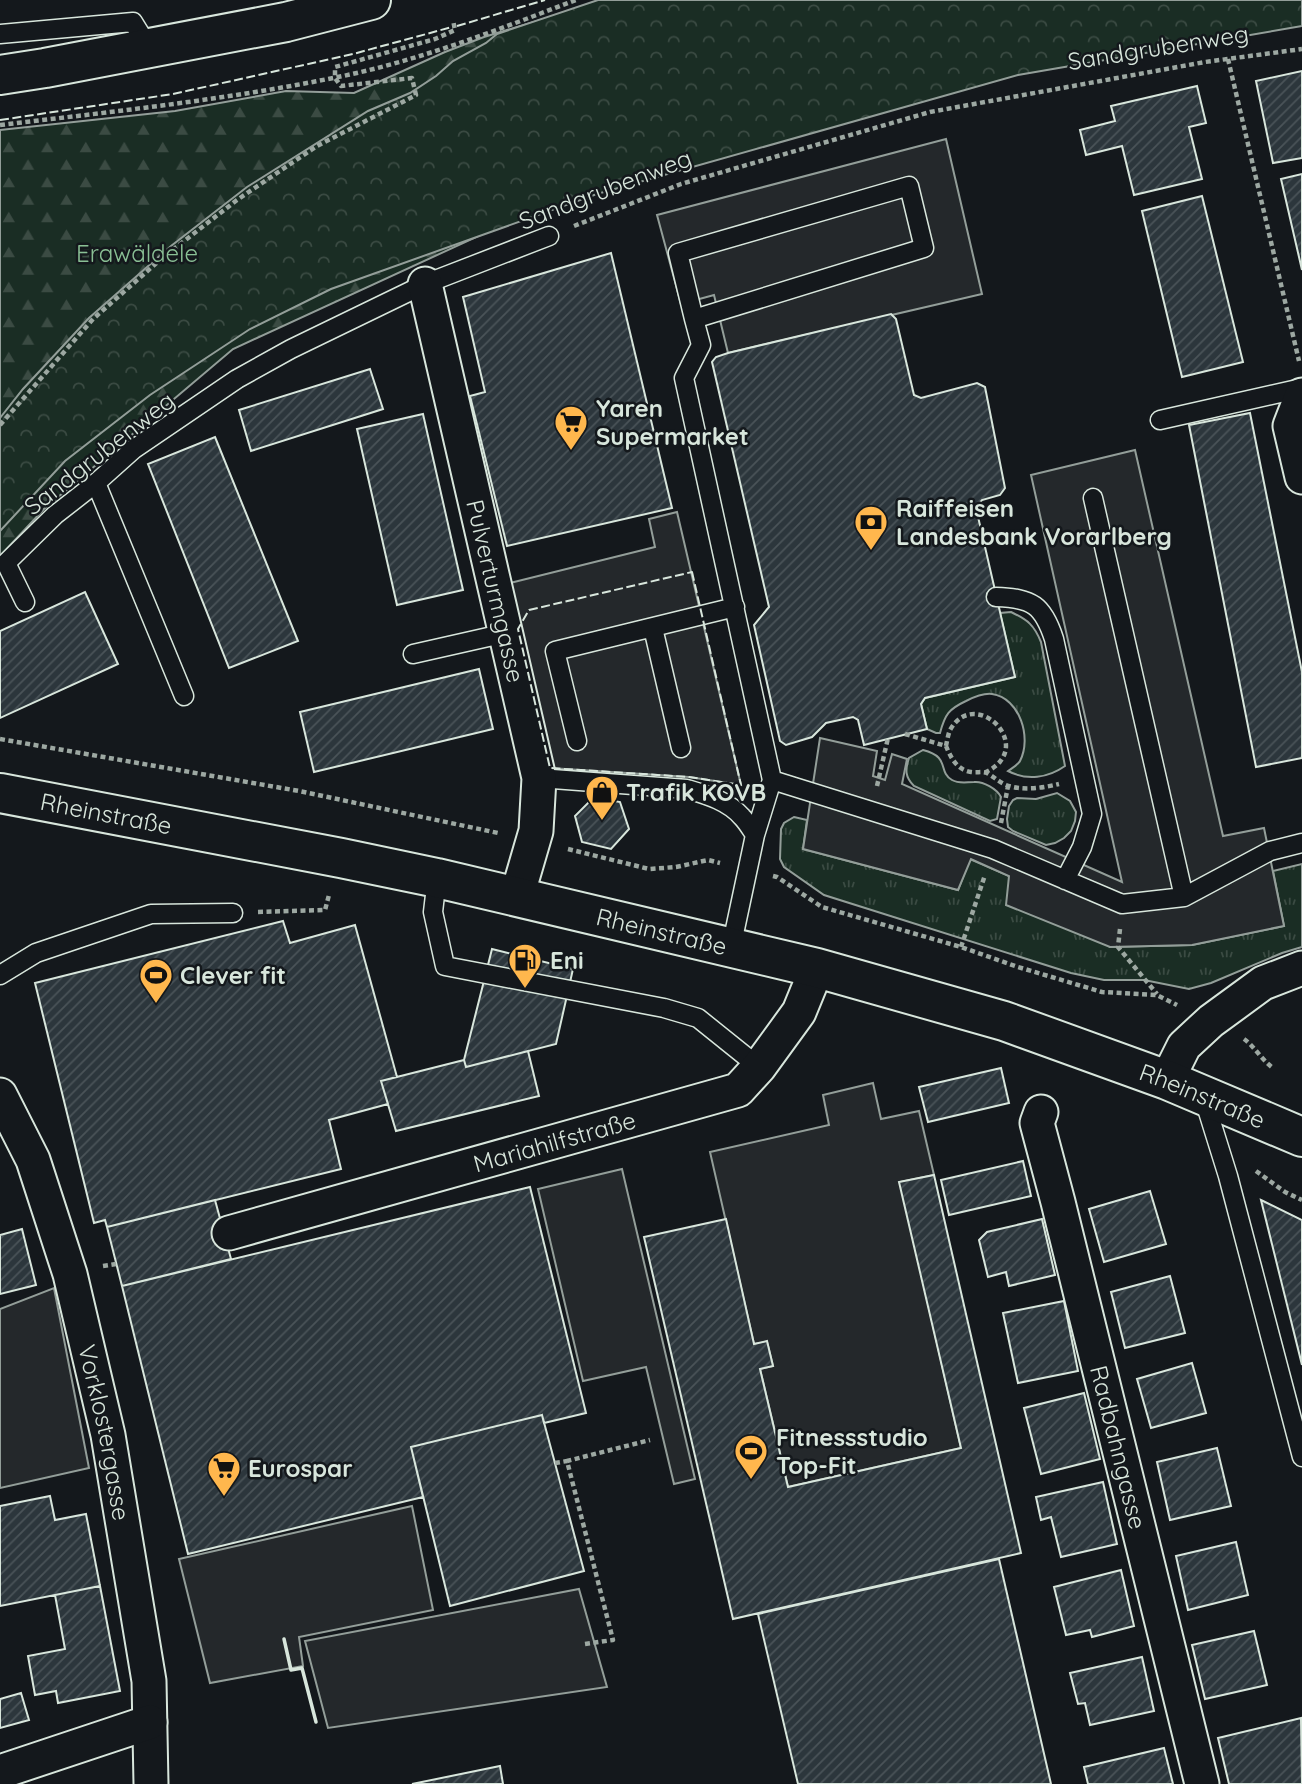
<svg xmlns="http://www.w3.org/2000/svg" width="1302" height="1784" font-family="Quicksand,sans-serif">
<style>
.grass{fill:url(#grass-tufts);stroke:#939e99;stroke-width:2}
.forest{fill:url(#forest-firs);stroke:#939e99;stroke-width:2}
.park{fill:url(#park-crowns);stroke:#939e99;stroke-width:2}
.parking{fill:#24282b;stroke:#939e99;stroke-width:2}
.building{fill:url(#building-hatch);stroke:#d8e6dc;stroke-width:2}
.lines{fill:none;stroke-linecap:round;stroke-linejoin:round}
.lane-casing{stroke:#d8e6dc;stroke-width:21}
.street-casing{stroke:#d8e6dc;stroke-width:37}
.primary-casing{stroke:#d8e6dc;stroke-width:42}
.path{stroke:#9da8a2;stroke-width:4.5;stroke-dasharray:5 3.5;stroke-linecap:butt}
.lane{stroke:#14181c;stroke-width:18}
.street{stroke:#14181c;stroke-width:33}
.primary{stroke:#14181c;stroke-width:38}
.fence{stroke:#d8e6dc;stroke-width:2;stroke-dasharray:9 3.5;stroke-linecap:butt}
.wall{stroke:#d8e6dc;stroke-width:3.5}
.labels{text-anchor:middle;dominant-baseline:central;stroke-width:5;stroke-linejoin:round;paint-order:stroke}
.street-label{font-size:24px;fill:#d8e6dc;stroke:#14181c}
.park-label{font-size:24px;fill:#8ac095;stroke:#14181c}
.poi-label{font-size:24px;font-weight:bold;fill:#d8e6dc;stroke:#14181c;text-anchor:start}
</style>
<defs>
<pattern id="grass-tufts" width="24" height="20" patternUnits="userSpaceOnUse" patternTransform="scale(1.75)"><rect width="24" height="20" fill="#1a2d24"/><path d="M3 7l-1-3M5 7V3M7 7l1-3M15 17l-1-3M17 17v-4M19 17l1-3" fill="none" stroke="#3b4b43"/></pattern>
<pattern id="forest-firs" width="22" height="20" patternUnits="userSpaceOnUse" patternTransform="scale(1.75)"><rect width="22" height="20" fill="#1a2d24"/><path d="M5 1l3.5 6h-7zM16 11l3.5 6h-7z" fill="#3b4b43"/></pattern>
<pattern id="park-crowns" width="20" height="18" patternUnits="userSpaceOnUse" patternTransform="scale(1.75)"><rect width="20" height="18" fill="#1a2d24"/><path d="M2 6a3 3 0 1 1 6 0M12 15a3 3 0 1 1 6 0" fill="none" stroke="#3b4b43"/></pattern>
<pattern id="building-hatch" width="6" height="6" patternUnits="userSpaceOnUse" patternTransform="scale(1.75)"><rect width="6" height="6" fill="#2c363c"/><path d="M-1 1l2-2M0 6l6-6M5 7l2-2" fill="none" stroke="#4a5358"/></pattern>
</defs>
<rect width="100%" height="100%" fill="#14181c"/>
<path class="grass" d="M1011,612c17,8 23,13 30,30l24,124c-17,12 -38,15 -57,5 4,-3 10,-6 12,-10 12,-23 0,-63 -28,-67 -8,-1 -18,3 -26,7 -17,8 -21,13 -26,32h-4l-9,-4 -6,-25 4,-6 90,-21 -15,-64z
M923,750c28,7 14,21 29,30 7,4 14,2 22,2 9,-1 23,7 27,15l-4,22 -7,2 -76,-35c-9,-9 -9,-16 -5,-28z
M1057,793l13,8 6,11 -1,9 -4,10 -7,7 -9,5 -9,2 -33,-14 -5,-4 -1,-8 2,-13 4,-6 4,-2 19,1z
M794,817l13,3 -4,29 155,41 12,-31 39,17 101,71 82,-2 92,-19 -11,-55 29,-7v83l-20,6 -71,30 -22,6 -45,-9h-40l-33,-7 -247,-78 -40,-28 -4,-8 1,-30 3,-6z"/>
<path class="forest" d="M606,0h696l-56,6 -685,192 -328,151 -189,160 -44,47v-426l175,-19 111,-20 68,2 91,-41 39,-15z"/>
<path class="park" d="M598,0h704v26l-284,49 -421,119 -266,95 -81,40 -100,66 -85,66 -65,70v-113l23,-29 66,-71 82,-72 76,-59 121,-76 42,-18 26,-17 17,-15 33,-18 11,-9z"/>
<path class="parking" d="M946,139l36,155 -254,59 -14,-58 -33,9 -24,-89z
M1135,450l88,386 41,-8 20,98 -92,19 -82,2 -104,-42 3,-29 -38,-17 -13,31 -155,-41 17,-111 57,13 -4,25 12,4 7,-26 15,5 -5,25 220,98 -91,-407z
M677,512l64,273 -52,-8 -139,-9 -40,-185 145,-36 -6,-28z
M873,1083l8,36 38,-8 15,64 -34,7 61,266 -173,39 -28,-118 13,-3 -6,-24 -13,2 -44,-192 119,-27 -6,-30z
M622,1169l73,310 -21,5 -28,-117 -63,14 -45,-192z
M54,1288l35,180 -89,20v-179z
M412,1506l21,104 -134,27 4,29 -93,17 -31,-124z
M579,1589l28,98 -279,41 -23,-87z"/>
<path class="building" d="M1302,71v87l-29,5 -17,-82z
M1197,86l9,37 -17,4 13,52 -68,16 -12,-49 -36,9 -6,-25 35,-9 -4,-15z
M1302,174v96l-21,-91z
M1202,196l41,166 -61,15 -40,-166z
M611,253l61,255 -165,38 -37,-150 15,-4 -22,-95z
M891,314l5,5 18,76 7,3 56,-15 8,4 20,101 -5,7 -18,5 -6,8 39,169 -90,21 -4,6 6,25 -63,16 -6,-25 -5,-3 -27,6 -14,14 -26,8 -6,-4 -26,-116 15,-18 -57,-245 4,-5 12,-4z
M370,369l13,40 -132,42 -12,-41z
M1250,413l52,259v86l-46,9 -67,-342z
M423,414l40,176 -66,15 -40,-176z
M215,437l83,204 -69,27 -81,-204z
M85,592l33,72 -118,54v-87z
M479,669l14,60 -179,43 -14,-60z
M594,797l26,5 9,27 -18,20 -29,-7 -7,-26z
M283,921l7,22 65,-18 42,152 -16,4 7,23 -59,16 12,49 -234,58 -2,-7 -11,3 -59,-240z
M492,949l81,20 -17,75 -90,23 -2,-7z
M528,1051l11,45 -143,35 -15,-50 83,-21 2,7z
M1001,1068l8,35 -81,19 -9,-35z
M1023,1161l8,35 -82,19 -8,-35z
M934,1175l87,378 -288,66 -89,-382 82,-18 28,125 13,-3 6,25 -13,3 28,118 173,-39 -62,-266z
M530,1187l56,226 -42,10 -2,-8 -131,32 12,50 -235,57 -66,-268z
M1150,1191l16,53 -62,18 -15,-53z
M215,1200l16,59 -109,27 -15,-59z
M1261,1200l41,20v145z
M1042,1219l13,56 -46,11 -3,-14 -18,5 -9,-37 8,-8z
M22,1229l14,56 -36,9v-59z
M1170,1276l15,57 -60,15 -14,-56z
M1064,1301l14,70 -60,12 -15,-70z
M1192,1363l14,50 -55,15 -14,-49z
M1084,1393l16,66 -59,15 -17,-66z
M542,1415l42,156 -134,35 -39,-159z
M1217,1448l14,58 -61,14 -13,-58z
M1103,1482l14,62 -56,13 -10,-40 -10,3 -5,-23z
M50,1496l5,24 31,-6 14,72 -100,20v-100z
M1236,1542l12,53 -60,15 -12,-54z
M999,1559l52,225h-253l-40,-170z
M1121,1570l13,56 -42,11 -2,-7 -24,5 -12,-48z
M100,1586l20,105 -62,12 -2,-12 -21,4 -7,-39 37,-7 -10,-54z
M1254,1631l13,54 -62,14 -13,-54z
M1142,1657l12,54 -64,14 -5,-22 -7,1 -8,-31z
M21,1693l8,27 -29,8v-29z
M1301,1718l1,66h-73l-11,-46z
M1164,1748l9,36h-85l-4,-17z
M500,1766l3,18h-91z"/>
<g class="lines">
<defs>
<path id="lane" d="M0,34l133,-12 16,26
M694,319l-16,-66 231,-67 15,62 -230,71 7,26 -17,33 88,402
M1160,420l142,-32
M96,483l88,213
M1093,498l91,399
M996,597c36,1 47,8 58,42l38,175 -10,33 -17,33
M25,602l-19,-39 49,-48 41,-32 38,-34 103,-70 54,-30 134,-65 124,-48
M653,628l28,120
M413,654l93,-21
M577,741l-22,-90 180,-44
M539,778l148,11c20,6 41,12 55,28 5,5 9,12 13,18
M437,878l-4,34 12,54 219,42 34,10 61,49
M731,948l24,-113 17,-55 221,69 129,55 62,-7 86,-46 32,-8
M0,975l36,-22 115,-39 82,-1
M1204,1099l24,77 74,281"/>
<g id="street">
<path id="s1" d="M425,284l114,494 -3,53 -19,65"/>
<path d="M1302,395l-12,31 12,51"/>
<path d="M1167,1080l17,-34 27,-25 52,-38 39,-15"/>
<path id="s2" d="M0,1095l33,65 37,114 38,161 41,246 2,103"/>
<path id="s3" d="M1041,1112l-4,11 21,79 144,582"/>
<path id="s4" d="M229,1233l509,-143 21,-23 40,-55 18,-44"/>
<path d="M0,1772l150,-50"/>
</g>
<g id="primary">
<path d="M0,75l45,-7 241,-46 85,-22"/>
<path id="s5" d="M0,793l341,65 96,20 380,90 187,53 163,59 135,57"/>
</g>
</defs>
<use href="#lane" class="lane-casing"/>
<use href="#street" class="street-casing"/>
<use href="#primary" class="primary-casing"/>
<path class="path" d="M1228,59l71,302
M0,125c111,-13 223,-25 333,-47 83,-16 164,-48 243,-78
M574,226l107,-42 249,-72 275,-50 97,-13
M0,425l93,-106 68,-60 76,-59 80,-54 99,-51 -4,-17 -71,8 -6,-8v-11l100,-28 20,-9 -2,-10
M905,734l41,12c5,12 11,24 25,26 6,1 11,-1 16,1 7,4 12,9 19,12 17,6 36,3 53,-1
M0,739l299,52 199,42
M946,746c1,-5 2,-11 4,-16 25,-45 88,17 36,42
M877,786l11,-48
M1001,823l7,-37
M568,849l81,20 27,-2 32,-7 12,3
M773,876l4,1 45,30 139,40 57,20 84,25 55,3 20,10
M258,912l67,-2 4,-15
M1120,929l-2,18 39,47
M961,947l24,-72
M1244,1039c10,7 17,20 29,29
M1256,1171l29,21 17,8
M103,1266l13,-2
M555,1463l12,-2
M585,1644l28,-4 -46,-179 83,-21"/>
<use href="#lane" class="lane"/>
<use href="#street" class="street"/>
<use href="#primary" class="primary"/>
<path class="fence" d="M457,26l88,-26
M0,120l173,-26 180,-40 99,-27
M692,572l49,213 -52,-8 -139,-9 -32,-139 11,-19z"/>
<path class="wall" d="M284,1639l7,31 11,-2 14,54"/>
</g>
<defs>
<symbol id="supermarket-pin" viewBox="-11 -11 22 30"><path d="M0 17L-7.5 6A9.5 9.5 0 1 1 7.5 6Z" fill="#ffb74d" stroke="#14181c"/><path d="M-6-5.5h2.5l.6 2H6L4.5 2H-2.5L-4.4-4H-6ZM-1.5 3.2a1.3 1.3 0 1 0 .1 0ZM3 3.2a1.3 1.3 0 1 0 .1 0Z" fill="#111"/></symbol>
<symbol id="bank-pin" viewBox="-11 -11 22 30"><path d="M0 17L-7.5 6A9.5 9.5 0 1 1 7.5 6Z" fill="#ffb74d" stroke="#14181c"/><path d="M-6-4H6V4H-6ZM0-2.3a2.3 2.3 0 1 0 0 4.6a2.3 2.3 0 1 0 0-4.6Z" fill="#111"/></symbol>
<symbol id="shop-pin" viewBox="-11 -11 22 30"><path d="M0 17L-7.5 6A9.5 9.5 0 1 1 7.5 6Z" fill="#ffb74d" stroke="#14181c"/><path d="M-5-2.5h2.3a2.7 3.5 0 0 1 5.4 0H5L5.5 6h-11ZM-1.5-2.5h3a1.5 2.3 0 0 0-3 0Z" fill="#111"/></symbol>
<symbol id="fuel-pin" viewBox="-11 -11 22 30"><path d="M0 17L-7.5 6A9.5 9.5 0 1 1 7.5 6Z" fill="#ffb74d" stroke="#14181c"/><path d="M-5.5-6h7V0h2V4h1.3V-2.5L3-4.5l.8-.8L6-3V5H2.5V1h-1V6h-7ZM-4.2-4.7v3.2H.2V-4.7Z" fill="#111"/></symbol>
<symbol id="stadium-pin" viewBox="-11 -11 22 30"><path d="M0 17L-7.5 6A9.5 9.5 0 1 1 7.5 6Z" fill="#ffb74d" stroke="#14181c"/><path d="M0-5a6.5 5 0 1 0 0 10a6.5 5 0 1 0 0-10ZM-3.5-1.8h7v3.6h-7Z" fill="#111"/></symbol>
</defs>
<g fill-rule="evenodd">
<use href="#supermarket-pin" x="552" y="403" width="38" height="52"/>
<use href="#bank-pin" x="852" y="503" width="38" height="52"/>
<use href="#shop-pin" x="583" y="773" width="38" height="52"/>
<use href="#fuel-pin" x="506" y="941" width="38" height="52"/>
<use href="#stadium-pin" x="137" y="956" width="38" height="52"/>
<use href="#stadium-pin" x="732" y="1432" width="38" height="52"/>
<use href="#supermarket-pin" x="205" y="1449" width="38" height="52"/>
</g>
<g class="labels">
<g class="street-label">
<text transform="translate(1158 47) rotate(-9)">Sandgrubenweg</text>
<text transform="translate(605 189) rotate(-21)">Sandgrubenweg</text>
<text transform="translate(99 453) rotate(-38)">Sandgrubenweg</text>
<text stroke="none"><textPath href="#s1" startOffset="315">Pulverturmgasse</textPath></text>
<text stroke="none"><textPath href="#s5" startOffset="108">Rheinstraße</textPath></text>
<text stroke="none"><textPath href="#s5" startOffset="676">Rheinstraße</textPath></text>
<text stroke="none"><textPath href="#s5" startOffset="1242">Rheinstraße</textPath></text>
<text stroke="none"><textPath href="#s4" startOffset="338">Mariahilfstraße</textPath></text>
<text stroke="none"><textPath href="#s2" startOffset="355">Vorklostergasse</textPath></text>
<text stroke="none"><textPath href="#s3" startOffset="346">Radbahngasse</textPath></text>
</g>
<g class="park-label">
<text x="137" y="253">Erawäldele</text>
</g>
<g class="poi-label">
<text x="596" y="408">Yaren<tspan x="596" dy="28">Supermarket</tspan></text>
<text x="896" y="508">Raiffeisen<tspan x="896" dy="28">Landesbank Vorarlberg</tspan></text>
<text x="626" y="792">Trafik KOVB</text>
<text x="550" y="960">Eni</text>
<text x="180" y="975">Clever fit</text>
<text x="776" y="1437">Fitnessstudio<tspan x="776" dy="28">Top-Fit</tspan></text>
<text x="248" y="1468">Eurospar</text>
</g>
</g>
</svg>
